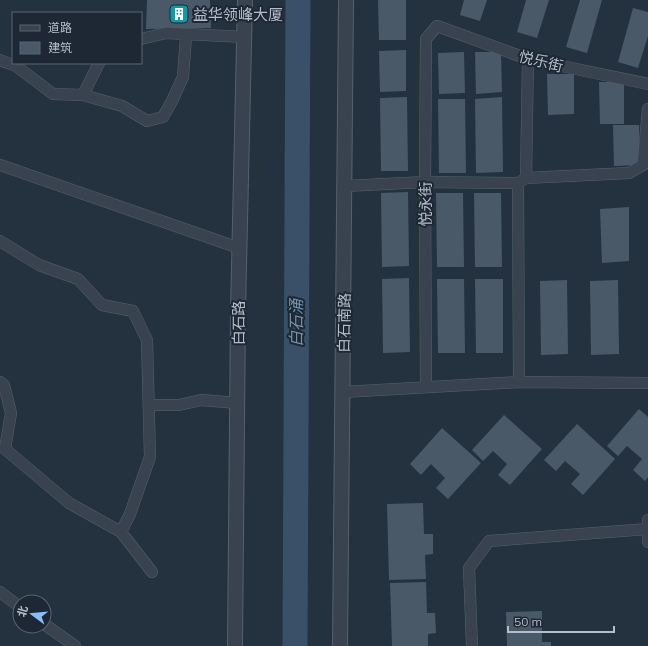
<svg xmlns="http://www.w3.org/2000/svg" width="648" height="646" font-family="Mulish,'Noto Sans SC',sans-serif">
<style>
.lines{fill:none;stroke-linecap:round;stroke-linejoin:round}
.river{stroke:#395068;stroke-width:25}
.building{fill:#4a5968}
.minor-casing{stroke:#56616d;stroke-width:12}
.tertiary-casing{stroke:#56616d;stroke-width:16}
.minor{stroke:#38434f;stroke-width:11}
.tertiary{stroke:#38434f;stroke-width:14}
.labels{text-anchor:middle;dominant-baseline:central;stroke-width:4;stroke-linejoin:round;paint-order:stroke}
.poi-label{font-size:15px;fill:#b4beca;stroke:#1d2834;text-anchor:start}
.street-label{font-size:15px;fill:#b4beca;stroke:#1d2834}
.water-label{font-size:16px;font-style:italic;fill:#7491ad;stroke:#1d2834}
</style>
<rect width="100%" height="100%" fill="#24323f"/>
<g class="lines">
<path class="river" d="M295,646l3,-646"/>
</g>
<path class="building" d="M147,0h63l1,28 -65,1z
M378,0h28v40h-27z
M464,0h23l-7,21 -20,-6z
M526,0h23l-12,38 -20,-6z
M580,0h22l-15,53 -21,-6z
M633,8l15,4v24l-10,32 -20,-6z
M406,50v41l-26,1 -1,-41z
M464,52l1,41 -26,1 -1,-41z
M475,52h26l1,40 -26,2z
M547,74h27v40l-26,1z
M599,82h25v42h-24z
M407,97l1,74h-27l-1,-73z
M502,97l1,75 -27,1 -1,-74z
M438,99h27l1,74h-27z
M613,125h26l1,40 -26,1z
M408,192l1,74 -27,1 -1,-74z
M436,193h27l1,74h-27z
M474,193h27l1,74h-27z
M629,207v54l-27,2 -2,-54z
M409,278l1,74 -27,1 -1,-74z
M437,279h27l1,74h-27z
M475,279h28v74h-27z
M567,280l1,74 -27,1 -1,-74z
M618,280l1,74 -28,1 -1,-74z
M639,409l9,8v60l-3,4 -12,-11 9,-11 -15,-13 -9,10 -11,-10z
M504,415l38,34 -32,36 -12,-10 9,-11 -14,-13 -10,10 -11,-11z
M577,424l38,35 -32,36 -12,-11 9,-10 -15,-13 -9,10 -12,-11z
M442,428l39,35 -33,36 -12,-11 9,-10 -14,-14 -10,11 -11,-11z
M423,503l1,31h9v20l-8,1 1,24 -37,1 -2,-76z
M426,582l1,31h8l1,20 -8,1v12h-36l-2,-63z
M542,611v31h9v4h-44l-1,-34z"/>
<g class="lines">
<defs>
<path id="minor" d="M141,39l25,-6 78,4
M0,60l16,6 37,28 30,1 39,11 25,15 16,-4 9,-16 11,-24 3,-41
M83,95l16,-32
M0,165l239,83
M526,178l2,-119
M518,183l1,199
M345,186l80,-4 93,1 8,-5 103,-5 14,-8 5,-56
M0,241l39,24 39,14 24,26 31,6 14,29 3,117 -20,57 -9,18
M0,382l4,3 7,28 -6,36 64,54 52,29 31,40
M426,387l-1,-205 1,-143 11,-13 91,33 120,25
M343,392l176,-10 129,1
M149,405h30l22,-5 37,3
M648,520v22
M0,592l20,15
M44,624l31,22
M472,646l-3,-78 20,-27 159,-12"/>
<path id="tertiary" d="M235,646l3,-335 7,-311
M340,646l6,-646"/>
</defs>
<use href="#minor" class="minor-casing"/>
<use href="#tertiary" class="tertiary-casing"/>
<use href="#minor" class="minor"/>
<use href="#tertiary" class="tertiary"/>
</g>
<defs>
<symbol id="building-square" viewBox="-11 -11 22 22"><rect x="-9" y="-9" width="18" height="18" rx="4" fill="#0f9aa8" stroke="#1d2834"/><path d="M-4-6H4V6H1V3H-1V6H-4ZM-2.5-4.3h1.7v1.8h-1.7ZM.8-4.3h1.7v1.8H.8ZM-2.5-1h1.7V.8h-1.7ZM.8-1h1.7V.8H.8Z" fill="#fff"/></symbol>
</defs>
<g fill-rule="evenodd">
<use href="#building-square" x="168" y="3" width="22" height="22"/>
</g>
<g class="labels">
<g class="poi-label">
<text x="193" y="14">益华领峰大厦</text>
</g>
<g class="street-label">
<text transform="translate(541 61) rotate(14)">悦乐街</text>
<text transform="translate(425 204) rotate(-90)">悦永街</text>
<text transform="translate(238 323) rotate(-90)">白石路</text>
<text transform="translate(344 323) rotate(-89)">白石南路</text>
</g>
<g class="water-label">
<text transform="translate(296 323) rotate(-90)">白石涌</text>
</g>
</g>
<rect x="12" y="12" width="130" height="52" fill="#1d2834" stroke="#596470"/>
<rect x="20" y="25" width="20" height="6" fill="#38434f" stroke="#596470"/>
<text x="48" y="32" font-size="12" fill="#b4beca">道路</text>
<rect x="20" y="42" width="20" height="12" fill="#4a5968" stroke="#596470"/>
<text x="48" y="52" font-size="12" fill="#b4beca">建筑</text>
<g transform="translate(32 614) rotate(286)"><circle r="19" fill="#1d2834" stroke="#596470"/>
<path d="M0-3L7 15L0 10L-7 15Z" fill="#89bdfa"/>
<text y="-6" font-size="11" font-weight="bold" text-anchor="middle" fill="#b4beca">北</text>
</g>
<path d="M508 626v6h106v-6" fill="none" stroke="#b4beca" stroke-width="2"/>
<text x="514" y="626" font-size="12" fill="#b4beca" stroke="#1d2834" stroke-width="3" paint-order="stroke">50 m</text>
</svg>
